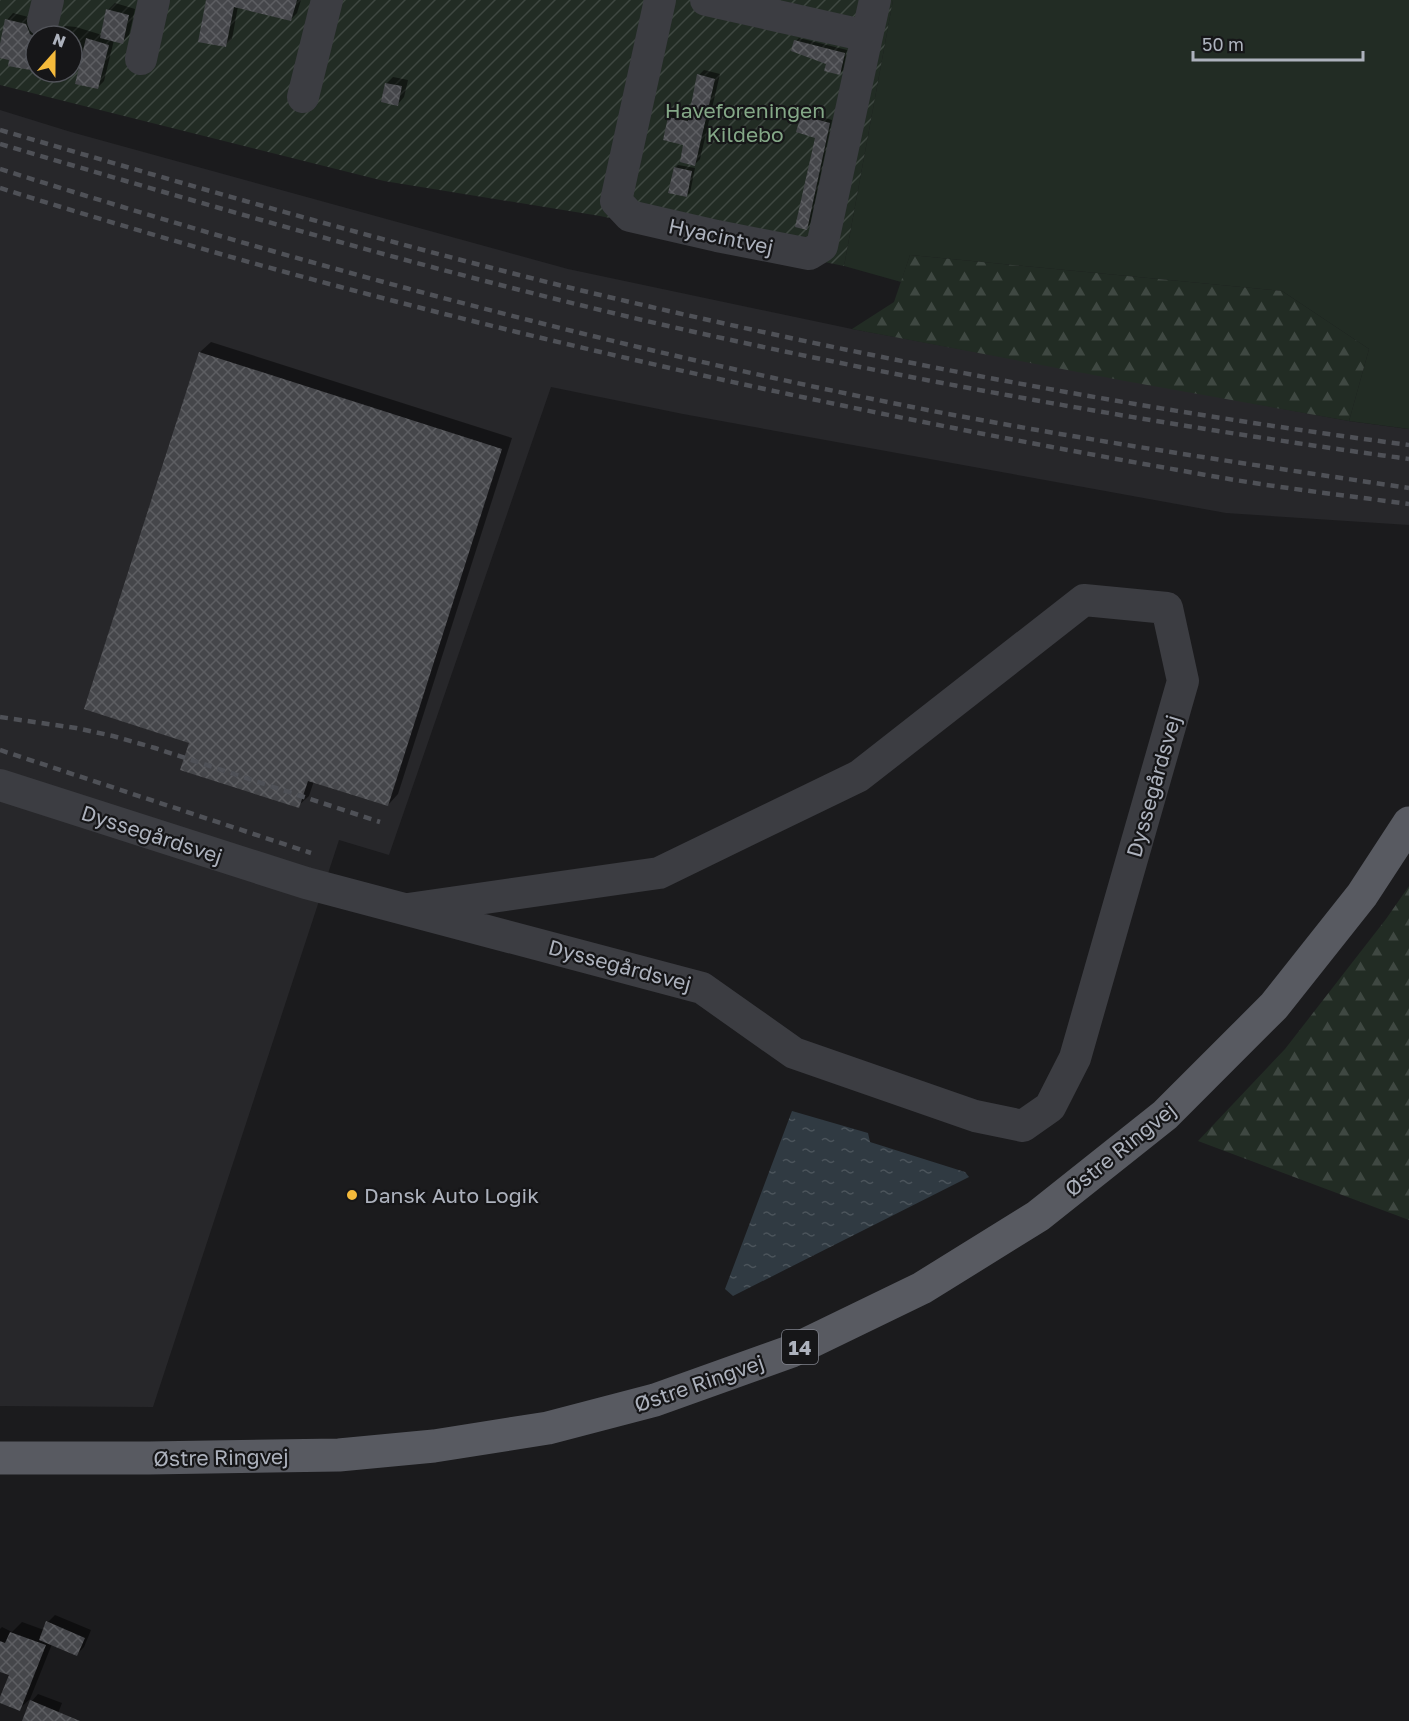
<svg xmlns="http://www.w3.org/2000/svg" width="1409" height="1721" font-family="'Golos Text',sans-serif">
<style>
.built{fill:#27272a}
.grass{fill:#222c24}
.forest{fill:url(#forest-firs)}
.garden{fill:url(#garden-furrows);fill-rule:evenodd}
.water{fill:url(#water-ripples)}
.shadow{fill:#0007}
.building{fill:url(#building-cross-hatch)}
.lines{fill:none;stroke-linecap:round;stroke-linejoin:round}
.minor{stroke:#3c3d42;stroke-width:32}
.major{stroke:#585a61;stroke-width:33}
.rail{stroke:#4f5157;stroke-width:4.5;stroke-dasharray:8 6;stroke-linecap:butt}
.poi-dot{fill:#f5ba3b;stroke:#161618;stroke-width:2}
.labels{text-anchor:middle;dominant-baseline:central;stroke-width:4.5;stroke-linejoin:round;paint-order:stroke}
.shield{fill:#161618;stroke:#80838c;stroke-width:1.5}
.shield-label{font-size:20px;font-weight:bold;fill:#adb2bd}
.park-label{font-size:21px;fill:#84a887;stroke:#161618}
.street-label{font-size:21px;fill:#adb2bd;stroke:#161618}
.poi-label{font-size:21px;fill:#adb2bd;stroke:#161618;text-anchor:start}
</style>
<defs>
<pattern id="forest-firs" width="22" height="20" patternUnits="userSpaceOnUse" patternTransform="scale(1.5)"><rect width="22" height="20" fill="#222c24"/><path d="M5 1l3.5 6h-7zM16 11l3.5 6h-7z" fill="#3f4842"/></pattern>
<pattern id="garden-furrows" width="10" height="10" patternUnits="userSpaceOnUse" patternTransform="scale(1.5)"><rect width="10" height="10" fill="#222c24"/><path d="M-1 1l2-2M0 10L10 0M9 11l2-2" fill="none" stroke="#3f4842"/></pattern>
<pattern id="water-ripples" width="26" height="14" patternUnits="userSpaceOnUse" patternTransform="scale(1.5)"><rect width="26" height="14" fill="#303a42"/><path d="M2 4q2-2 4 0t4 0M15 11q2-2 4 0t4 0" fill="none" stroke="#4b545b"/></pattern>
<pattern id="building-cross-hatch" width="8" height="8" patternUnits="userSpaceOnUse" patternTransform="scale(1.5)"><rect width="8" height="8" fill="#45464a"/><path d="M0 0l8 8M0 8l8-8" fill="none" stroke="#5d5e62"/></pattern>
</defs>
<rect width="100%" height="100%" fill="#1b1b1d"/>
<path class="built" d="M0,110l71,22 497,137 284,60 497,92 60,8v96l-183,-12 -543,-99 -132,-27 -162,468 -50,-15 -186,567 -153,-1z"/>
<path class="grass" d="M893,0h516v429l-60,-8 20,-72 -87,-58 -372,-36 -9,27 -57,-16z"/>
<path class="forest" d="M910,255l372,36 87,58 -20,72 -224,-40 -273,-52 42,-27z
M1409,886v334l-211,-79 87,-92 101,-130z"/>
<path class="garden" d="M0,0h893l-49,266 -244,-50 -216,-35 -384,-96zM36,36h36v36h-36z"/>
<path class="water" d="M792,1111l76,22 2,9 95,30 4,5 -236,119 -8,-7z"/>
<path class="shadow" d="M207,0h94l-4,13 -7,7 -52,-14 -6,33 -6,6z
M115,3l20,6 -6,26 -7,7 -8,-2 -10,41 -7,7 -16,-26 -9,-2v-24h-36v34l-25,-11 -11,-3 7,-36 6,-7 19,5 13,14h12l8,-6 11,1 26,8 6,-25z
M799,38l48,12 -4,20 -3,3 -44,-32z
M704,70l16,4 -20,85 -5,5 -26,-46 5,-6 17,4 8,-41z
M393,77l15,3 -4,17 -6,7 -12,-20z
M805,112l27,8 -22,105 -3,3 9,-91 -14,-22z
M678,165l17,3 -5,25 -4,3 -11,-28z
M211,342l301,96 -114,356 -10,11 -74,-24 -5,15 -11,10 -107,-64 9,-390z
M55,1615l36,15 -7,17 -7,7 -25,-10 -22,55 -11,10 -19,-7 11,-27 -11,-5v-41l2,-2 10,5 10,-10 22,8 4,-8z
M38,1694l24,9 -7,18h-32l9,-20z"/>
<path class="building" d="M206,0h91l-6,21 -57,-14 -8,40 -28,-5z
M106,9l23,6 -6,29 -23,-6z
M5,19l21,5 4,10 6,3v34l-28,-5 1,-6 -9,-2v-14z
M86,38l23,7 -11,44 -23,-5z
M794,40l51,13 -5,22 -16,-4 2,-7 -35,-13z
M697,74l18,5 -20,87 -15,-4 3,-17 -20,-5 5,-23 20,4z
M385,83l17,3 -4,20 -17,-4z
M801,115l29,8 -23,107 -12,-3 20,-89 -19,-6z
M674,167l18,4 -5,26 -19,-4z
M199,352l303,97 -114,357 -80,-25 -9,27 -119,-38 9,-27 -105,-34z
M46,1621l39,17 -8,18 -38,-16z
M10,1632l36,13 -26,66 -20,-8v-6l9,-22 -9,-3v-31l5,2z
M30,1700l50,21h-58z"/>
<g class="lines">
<path class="minor" d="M660,0l-44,201 14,15 87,20 92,18 13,-8 45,-210
M706,0l161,36 8,-36
M43,21l5,-21
M141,59l13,-59
M303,97l24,-97
M0,785l306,98 396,105 92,65 181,63 48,10 27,-19 25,-49 108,-377 -16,-73 -83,-8 -225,176 -200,97 -251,36"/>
<path class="major" d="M0,1458h149l190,-3 95,-9 114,-18 107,-28 137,-49 130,-63 116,-72 127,-101 109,-109 88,-111 47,-72"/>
<path class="rail" d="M0,130c188,55 377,110 567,157 277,67 559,121 842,158
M0,144c234,69 470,138 708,191 232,51 466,92 701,124
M0,169c310,98 624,182 943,244 154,29 310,52 466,75
M0,188c402,127 814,219 1229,291 60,10 120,17 180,25
M0,717l76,11 37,8 42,12 225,74
M0,750l311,103"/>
</g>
<circle class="poi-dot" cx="352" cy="1195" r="6"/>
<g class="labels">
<rect class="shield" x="782" y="1330" width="36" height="34" rx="4.5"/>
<g class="shield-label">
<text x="800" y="1347">14</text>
</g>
<g class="park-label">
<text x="745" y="110">Haveforeningen<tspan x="745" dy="24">Kildebo</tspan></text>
</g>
<g class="street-label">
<text transform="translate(721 236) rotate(12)">Hyacintvej</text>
<text transform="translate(1153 786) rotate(-74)">Dyssegårdsvej</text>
<text transform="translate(152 834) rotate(18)">Dyssegårdsvej</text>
<text transform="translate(620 965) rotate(15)">Dyssegårdsvej</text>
<text transform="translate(1120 1149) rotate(-39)">Østre Ringvej</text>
<text transform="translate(699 1383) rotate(-19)">Østre Ringvej</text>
<text transform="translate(221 1457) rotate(-1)">Østre Ringvej</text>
</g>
<g class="poi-label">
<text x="364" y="1195">Dansk Auto Logik</text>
</g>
</g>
<g transform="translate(54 54) rotate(21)"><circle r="28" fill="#161618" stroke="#52545a" stroke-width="1.5"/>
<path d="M0-4.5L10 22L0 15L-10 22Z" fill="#f5ba3b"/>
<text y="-9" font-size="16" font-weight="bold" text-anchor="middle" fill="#adb2bd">N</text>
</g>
<path d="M1193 51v9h170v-9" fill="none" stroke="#adb2bd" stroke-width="3"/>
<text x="1202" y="51" font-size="18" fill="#adb2bd" stroke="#161618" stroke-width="4.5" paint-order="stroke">50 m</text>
</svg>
